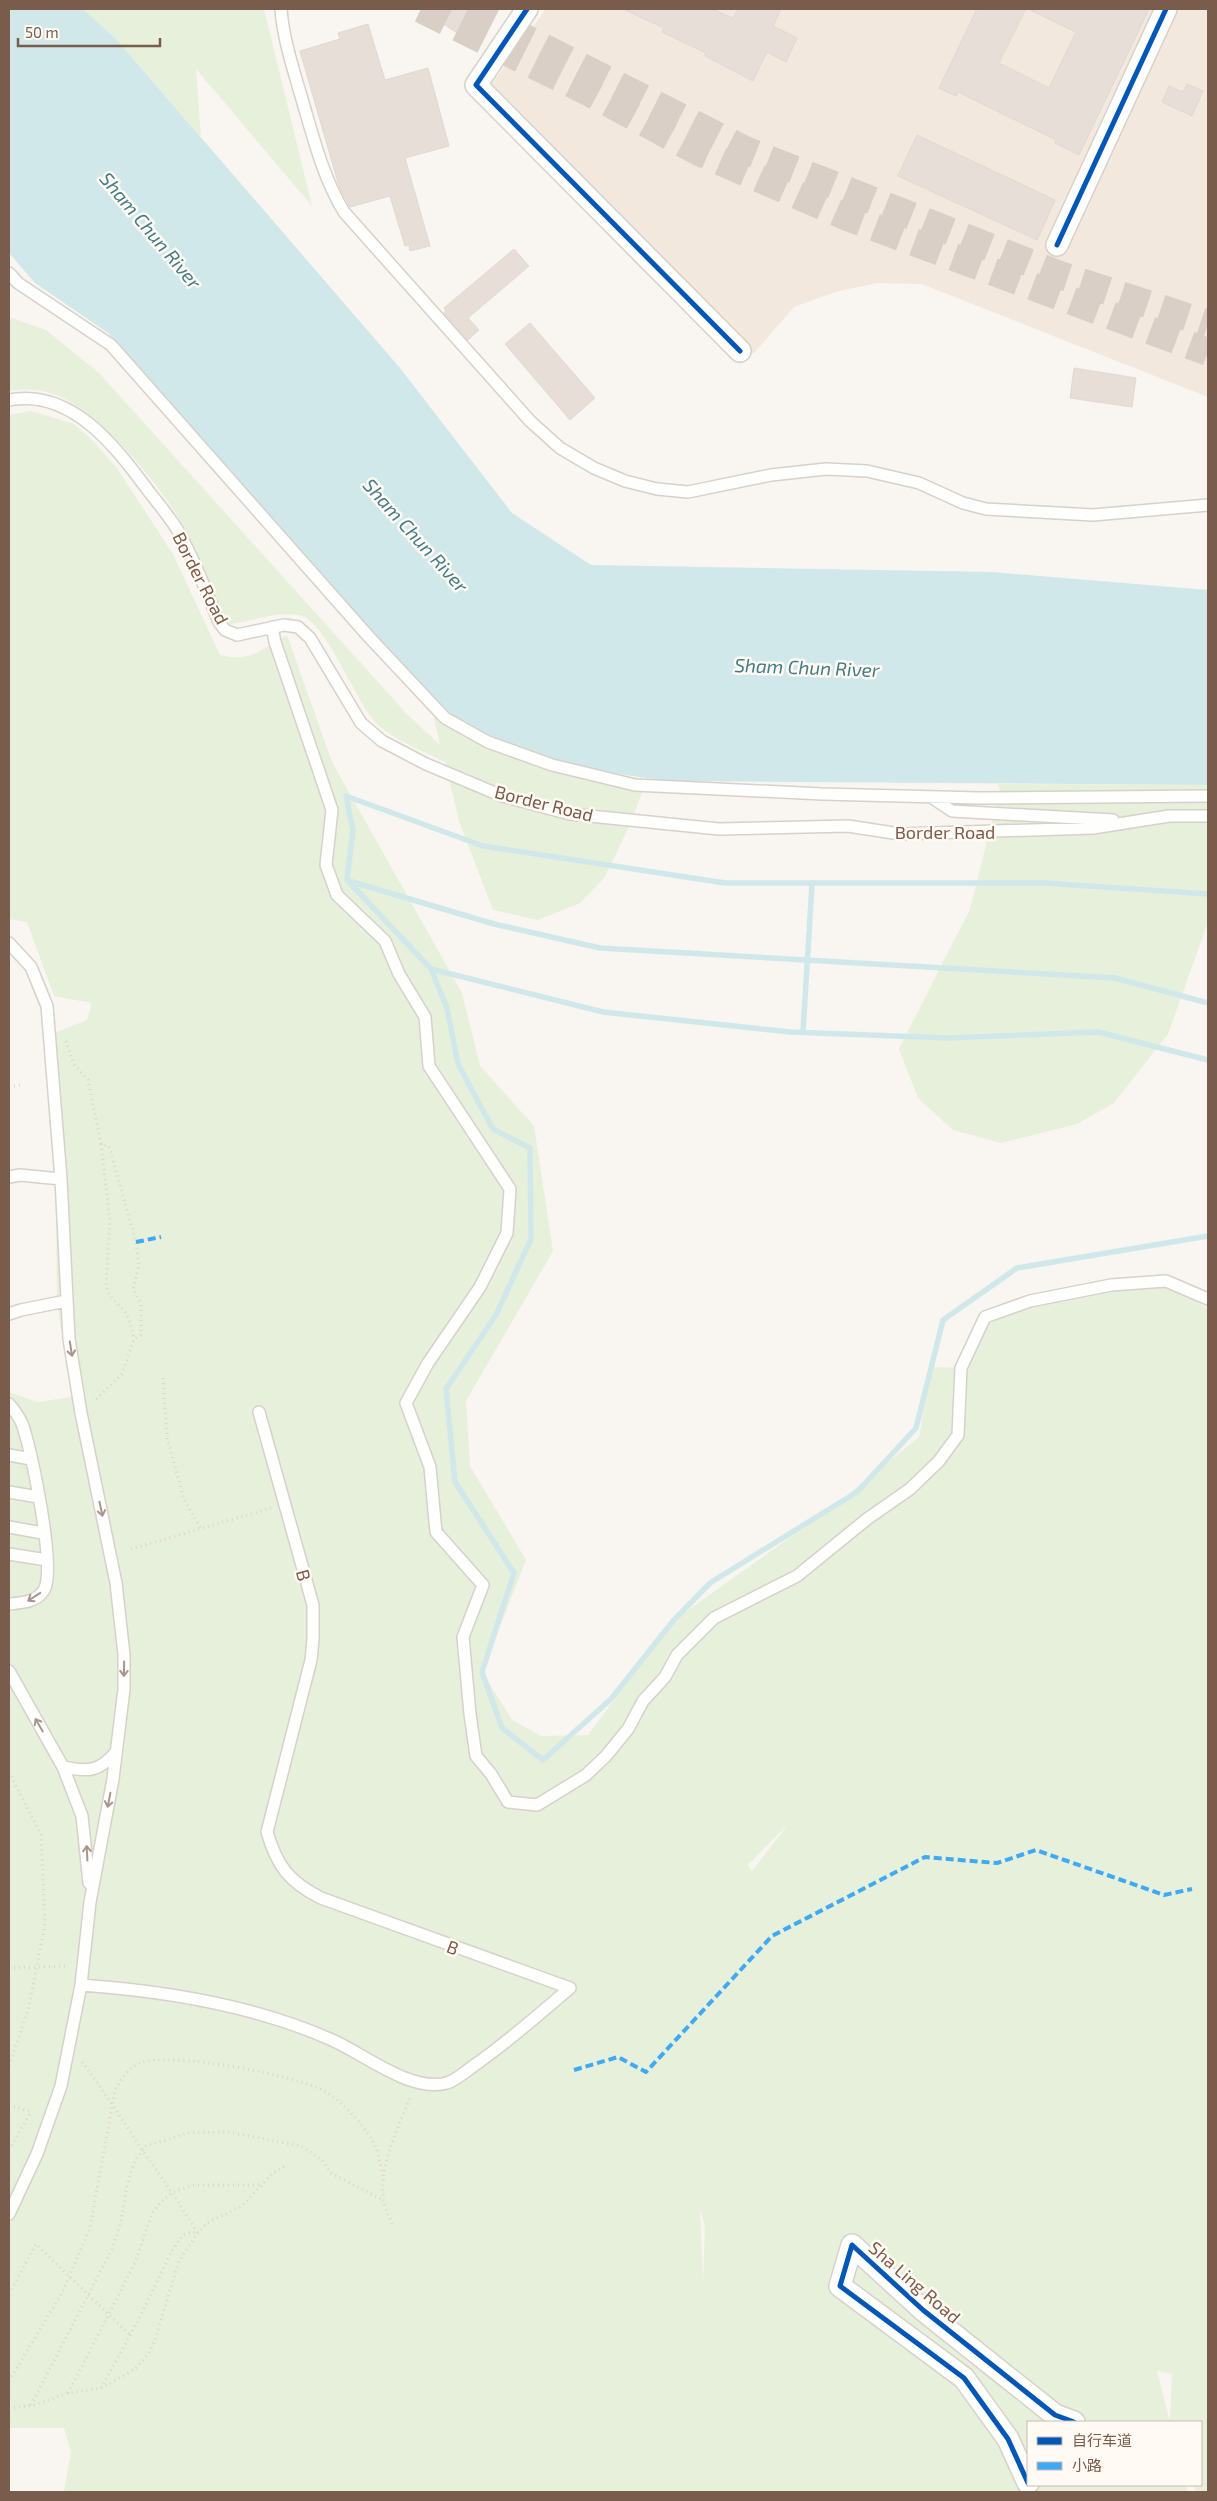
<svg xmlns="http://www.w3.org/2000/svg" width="1217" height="2501" font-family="'Exo 2','Noto Sans SC',sans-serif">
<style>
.residential{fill:#f2e8de}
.green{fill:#e7f0db;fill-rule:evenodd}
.water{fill:#d0e8ea}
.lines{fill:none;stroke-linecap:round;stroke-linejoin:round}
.stream{stroke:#d0e8ea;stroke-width:5.5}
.building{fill:#e6ded7;stroke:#e2d8d2}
.highway-tunnel{stroke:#d9cfc7;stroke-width:28;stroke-dasharray:28 14;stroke-linecap:butt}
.lane-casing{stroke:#d7d1cb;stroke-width:14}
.street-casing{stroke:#d7d1cb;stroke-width:24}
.path{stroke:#dcd5d0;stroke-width:3;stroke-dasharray:1 4;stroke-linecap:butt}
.lane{stroke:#fefefd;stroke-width:11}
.street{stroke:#fefefd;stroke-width:21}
.quiet{stroke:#3fa9f5;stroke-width:4;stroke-dasharray:8 4;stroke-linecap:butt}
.cycleway-casing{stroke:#fffaf3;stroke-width:8}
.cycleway{stroke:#0057b8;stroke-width:5}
.oneway{stroke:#a8958b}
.labels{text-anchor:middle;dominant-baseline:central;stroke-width:5;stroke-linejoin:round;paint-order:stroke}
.street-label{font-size:18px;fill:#7a5c4d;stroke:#fffaf3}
.water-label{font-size:19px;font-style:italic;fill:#437c86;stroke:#fffaf3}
</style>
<rect width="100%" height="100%" fill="#f9f5f0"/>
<path class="residential" d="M546,9h662v388l-286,-113 -44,-1 -40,8 -44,16 -41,47 -263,-268z"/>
<path class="green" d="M83,9h181l48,197 -116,-137 5,68 -85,-98z
M9,317l37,13 53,43 307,340 34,32 -11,-50c46,52 138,65 202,82l16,2 -17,46 -26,53 -24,25 -42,17 -45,-10 -34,-89 -14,-59c-22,-11 -49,-21 -67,-37 -23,-23 -50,-100 -76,-109 -23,-7 -49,6 -72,8l-8,-12c-12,-29 -24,-59 -39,-87 -24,-42 -84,-114 -129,-131 -13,-5 -32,-5 -45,-3z
M31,411l43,13 17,15 25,28 57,87 47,101c31,8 41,-6 67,-20l45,127 130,231 18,73 54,60 19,125 -87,150 4,65 56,94 -44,112 30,48 29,16 47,-1 85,-114 157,-112 89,-72 12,-70 30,1 24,-51 34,-12 147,-24 42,28v1183h-12l-2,-7h7v-63h-173v63h158l2,7h-1124l7,-40 -7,-24h-55v-1036l29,10 34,-5 -15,-93 -3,-271 33,-13 5,-17 -38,-7 -27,-74 -18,-3v-504zM785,1827h1l-34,44 -4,-6zM700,2208l5,19 -2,55v-1zM1157,2371l15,3 -2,45h-1z
M998,784l210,1v137l-40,112 -54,69 -37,21 -76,19 -48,-13 -35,-32 -19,-49 71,-140 30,-120z"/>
<path class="water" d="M9,9h74l33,30 284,329 112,145 79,52 401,7 216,18v195l-533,-4c-55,-5 -110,-15 -161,-35 -25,-10 -49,-23 -72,-36l-334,-377 -73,-50 -26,-30z"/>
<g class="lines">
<path class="stream" d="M349,881l145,43 106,24 515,30 93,25
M1208,894l-164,-11h-319l-242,-37 -137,-50 7,34 -6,50 84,89 16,39 11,56 35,65 37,19 1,91 -35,76 -50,74 9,93 59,91 -32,99 20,56 41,32 68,-61 62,-78 37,-38 147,-91 59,-64 27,-108 74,-52 191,-32
M431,969l172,43 187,20 158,6 150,-6 110,28
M803,1032l9,-148"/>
</g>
<path class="building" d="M421,9h71l-12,17 -6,-4 -11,15z
M623,9h89l21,9 5,-9h43l-8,17 24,12 -11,24 -19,-10 -14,29 -48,-25 1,-3 -44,-21 2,-4z
M977,9h49l-27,54 50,25 27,-56 -48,-23h121l-70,146 -24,-12 1,-3 -98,-48 -2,4 -17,-8z
M368,24l17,56 43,-12 21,78 -44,12 25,88 -20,5 -1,-6 -4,1 -15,-50 -40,11 -11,-21 -39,-135 40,-12 -2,-6z
M1187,84l16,7 -11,25 -30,-14 7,-16 14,6z
M917,135l138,65 -18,40 -139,-64z
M514,249l15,17 -61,52 11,12 -11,10 -24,-27 2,-2 -2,-3z
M530,323l65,75 -25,22 -65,-76z
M1074,368l62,10 -4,29 -62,-9z"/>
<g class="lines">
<path class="highway-tunnel" d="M421,9l175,87 103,56 148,65 361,135
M468,9l277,141 315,125 148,49"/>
<defs>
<path id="lane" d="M281,9c2,29 12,59 20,87 12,40 21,79 43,116l186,209 30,27 34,20 31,13 32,8 31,3 83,-17 55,-6 41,2 52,12 44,20 23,6 107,6 115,-10
M9,273l9,10 93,62 258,292 76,81 43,24 64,23 83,20 187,9 157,4 229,-2
M9,400c62,-12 106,46 138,89 10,13 21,26 30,40 17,29 29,62 42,93l6,8 12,5 47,-10 14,2 12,11 51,85 21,18 44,23 76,32 68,18 149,15 129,-3 52,8 193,-6 76,-12h39
M272,627l3,15 57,168 -6,55 11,30 48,46 14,33 26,43 4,49 81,123 -3,44 -27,54 -52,76 -22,40 24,64 6,65 47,53 -20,52 7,77 6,42 15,18 17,28 29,3 49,-30 20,-19 22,-27 15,-28 22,-24 12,-22 37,-37 83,-42 70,-57 43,-30 29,-28 19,-26 3,-67 24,-51 45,-16 81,-16 55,-4 42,18
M931,797l21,14 161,9
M9,943l22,24 16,39 14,173 8,160 12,74 35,170 8,72v34l-11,90 -23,123 -9,83 -20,101 -24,68 -28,60
M9,1177l11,-2 41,4
M9,1314l12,-4 45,-9
M9,1404c6,7 11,14 14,22 9,29 32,137 22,162 -6,14 -24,15 -36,16
M9,1455l22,4
M9,1492l29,5
M9,1527l34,6
M9,1554l38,6
M9,1671l54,96 19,49 7,67
M63,1767c25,5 36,5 53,-15
M81,1985c85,6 173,20 251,55 32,14 79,53 115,43 9,-3 18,-11 25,-16 35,-24 66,-52 98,-79l-249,-90c-32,-16 -44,-32 -54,-66l44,-172 2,-21v-34l-54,-193"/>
<path id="street" d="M527,9l-51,76 264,266
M1057,245l109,-236
M1028,2483l-20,-44 -44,-61 -124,-92 12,-41 71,65 132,105 19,7"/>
</defs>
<use href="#lane" class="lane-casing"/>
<use href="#street" class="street-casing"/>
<path class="path" d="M66,1041l7,22 15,17 13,64 8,2 27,96 3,23 -6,24 8,14v32l-7,4 -12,35 -28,27
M9,1087l12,-2
M101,1144l9,77 -4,65c4,13 11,16 19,26 5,8 7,17 9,27
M163,1378l4,60 17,61 17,30
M131,1549l140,-41
M9,1772l32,63 4,89 -16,82 -20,61
M9,1968l57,-2
M82,2062c22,29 41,59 61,89 19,27 38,54 55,83
M9,2105l23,7
M9,2150l22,-38
M392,2224c-3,-8 -8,-17 -9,-26 -3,-34 15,-70 27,-101
M9,2294l27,-50 94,91
M9,2381l53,-88 28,-65 25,-138c6,-10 13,-22 25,-27 29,-12 159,12 186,29 18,11 42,37 50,56 4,10 5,23 8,33
M101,2388l38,-69 32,-67 12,-17 7,-3 7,1
M68,2393l67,-130 17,-50 10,-12 11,-9 21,-7h69
M31,2405l81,-156 9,-27 6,-37 8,-25 11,-14 42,-13 40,-1 73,14 21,14 9,13 52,27
M9,2408l26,-3 32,-12 34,-5 34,-19 14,-16 6,-13 24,-79 17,-25 11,-13 35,-17 31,-33 12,-7"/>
<use href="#lane" class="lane"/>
<use href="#street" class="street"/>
<path class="quiet" d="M136,1242l25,-5
M574,2070l44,-13 28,15 126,-136 153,-79 72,6 39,-13 128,45 28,-6"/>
<defs>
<path id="cycleway" d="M527,9l-51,76 264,266
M1057,245l109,-236
M1028,2483l-20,-44 -44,-61 -124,-92 12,-41 71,65 132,105 19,7"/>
</defs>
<use href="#cycleway" class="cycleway-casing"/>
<use href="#cycleway" class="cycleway"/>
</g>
<defs><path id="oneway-shaft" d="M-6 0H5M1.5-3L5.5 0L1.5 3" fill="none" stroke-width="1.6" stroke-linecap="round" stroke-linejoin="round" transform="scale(1.25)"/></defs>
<g class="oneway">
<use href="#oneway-shaft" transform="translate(71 1349) rotate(81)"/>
<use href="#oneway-shaft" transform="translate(101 1509) rotate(78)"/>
<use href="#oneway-shaft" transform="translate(34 1597) rotate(147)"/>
<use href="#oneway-shaft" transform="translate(124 1669) rotate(91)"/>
<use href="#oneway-shaft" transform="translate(39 1725) rotate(-120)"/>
<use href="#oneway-shaft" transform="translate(109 1800) rotate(101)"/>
<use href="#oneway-shaft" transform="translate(87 1853) rotate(-93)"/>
</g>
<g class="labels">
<g class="street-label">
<text transform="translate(201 578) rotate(63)">Border Road</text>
<text transform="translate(544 803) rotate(14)">Border Road</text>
<text x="945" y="832">Border Road</text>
<text transform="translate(304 1575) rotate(75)">B</text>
<text transform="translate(453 1947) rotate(20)">B</text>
<text transform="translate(915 2282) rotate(41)">Sha Ling Road</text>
</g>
<g class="water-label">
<text transform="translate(151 230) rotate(50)">Sham Chun River</text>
<text transform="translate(416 535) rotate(48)">Sham Chun River</text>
<text transform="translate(807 667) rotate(2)">Sham Chun River</text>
</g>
</g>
<rect width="1217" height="2501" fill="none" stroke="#7a5c4d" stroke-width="20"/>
<rect x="1027" y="2421" width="175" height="65" fill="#fffaf3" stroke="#cabbb1"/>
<rect x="1037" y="2437" width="25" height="8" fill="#0057b8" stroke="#cabbb1"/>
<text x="1072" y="2446" font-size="15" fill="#7a5c4d">自行车道</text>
<rect x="1037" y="2462" width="25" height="8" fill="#3fa9f5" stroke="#cabbb1"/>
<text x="1072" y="2471" font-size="15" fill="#7a5c4d">小路</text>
<path d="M18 38v8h142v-8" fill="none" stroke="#7a5c4d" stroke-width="2.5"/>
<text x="25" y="38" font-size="15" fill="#7a5c4d" stroke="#fffaf3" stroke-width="4" paint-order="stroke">50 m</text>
</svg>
